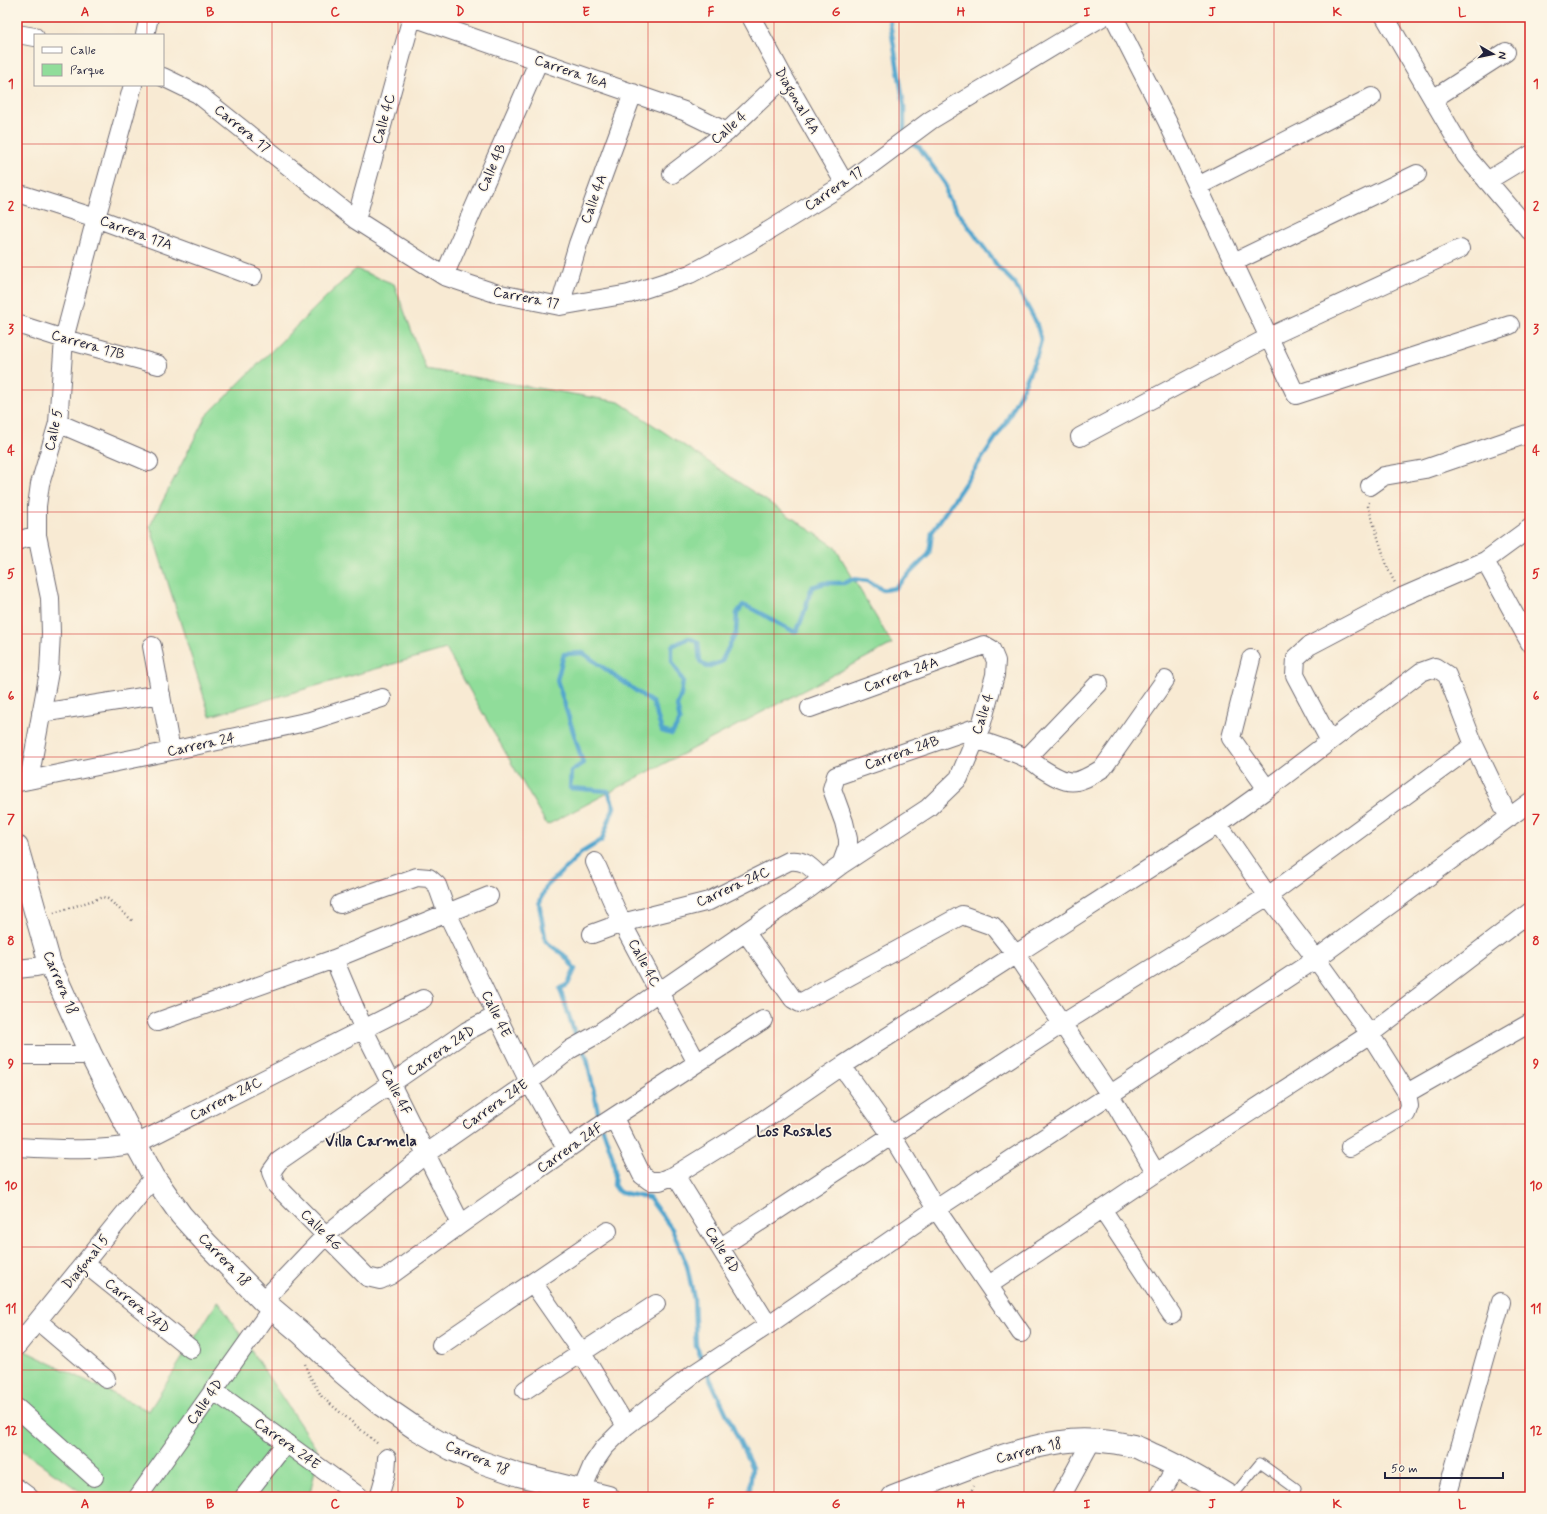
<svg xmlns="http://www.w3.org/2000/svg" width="1547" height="1514" font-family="Mynerve,sans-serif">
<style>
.green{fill:#90dd9a;stroke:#59806a}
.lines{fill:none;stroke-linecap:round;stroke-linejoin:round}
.stream{stroke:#51a5cd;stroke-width:4.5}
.lane-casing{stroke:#6d6870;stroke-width:11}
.street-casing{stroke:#6d6870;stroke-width:20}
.secondary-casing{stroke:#6d6870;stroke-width:24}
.path{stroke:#6d6870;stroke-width:2.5;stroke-dasharray:1 3;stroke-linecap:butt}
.lane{stroke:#fff;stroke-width:9}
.street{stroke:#fff;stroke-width:18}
.secondary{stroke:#fff;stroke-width:22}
.grid{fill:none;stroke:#d62828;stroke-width:1;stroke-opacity:0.55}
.labels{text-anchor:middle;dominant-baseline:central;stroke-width:3;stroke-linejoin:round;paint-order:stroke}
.street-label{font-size:14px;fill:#22223b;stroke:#fcf5e5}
.neighbourhood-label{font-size:15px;font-weight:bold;fill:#22223b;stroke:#fcf5e5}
.neatline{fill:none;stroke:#d62828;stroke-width:1.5}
.grid-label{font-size:13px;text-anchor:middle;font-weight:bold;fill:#d62828}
</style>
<rect width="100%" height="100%" fill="#fcf5e5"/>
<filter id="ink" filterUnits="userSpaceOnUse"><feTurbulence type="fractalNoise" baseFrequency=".025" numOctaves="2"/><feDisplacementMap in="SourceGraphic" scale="8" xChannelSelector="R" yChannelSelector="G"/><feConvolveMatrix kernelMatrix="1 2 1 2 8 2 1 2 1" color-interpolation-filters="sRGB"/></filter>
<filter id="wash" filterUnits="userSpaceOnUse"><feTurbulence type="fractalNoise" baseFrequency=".012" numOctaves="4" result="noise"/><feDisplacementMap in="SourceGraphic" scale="16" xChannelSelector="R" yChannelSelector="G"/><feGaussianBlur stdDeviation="0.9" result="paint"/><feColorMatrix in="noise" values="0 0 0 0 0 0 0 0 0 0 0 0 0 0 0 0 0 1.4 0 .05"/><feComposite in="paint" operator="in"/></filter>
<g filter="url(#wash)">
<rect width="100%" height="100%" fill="#f8ead3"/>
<path class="green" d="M356,269l38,15 32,85 193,33 215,144 58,98 -345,181 -101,-176 -236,67 -60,-190 56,-110 120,-119z
M218,1301l101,152 -10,44h-221l-71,-50v-106l4,8 128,62z"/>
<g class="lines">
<path class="stream" d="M889,17l15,89v28
M578,1040l-4,-9 -14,-42 8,-5 7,-15 -11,-14 -18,-13 -7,-38 7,-17 35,-34 21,-13 12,-33 -6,-16 -38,-3 1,-17 12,-8 -26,-83 7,-26 19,-1 70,50 9,28 10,3 8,-14 -3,-14 4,-11 2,-14 -11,-20v-15l17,-8 9,4 2,19 7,6 14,-5 15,-29 1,-20 6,-8c19,7 35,20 53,27 8,-13 10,-30 16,-45l13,-4h19l9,-4 15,2 15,9 12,-2 34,-34 3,-22 73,-108 18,-36 14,-33 4,-15 -5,-18 -21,-38 -16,-16 -52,-71 -1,-12 -27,-38 -9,-5
M581,1046l6,13 13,63
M603,1129l9,26 3,17 -1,13 5,7 30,6 23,31 15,37 7,33 2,47 8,17
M706,1370l46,98 -3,29"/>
</g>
</g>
<g filter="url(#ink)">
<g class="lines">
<defs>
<path id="lane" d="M1232,1497l28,-34 36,26 -3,8"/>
<path id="street" d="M413,17l271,94 43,21
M751,17l33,61 61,106
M1114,17l53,104 129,274 214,-70
M1385,17l81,139 64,75
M17,34l18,3
M145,35l4,-18
M163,77l35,17 158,126 88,56 51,17 65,13 69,-12 61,-20 57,-30 98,-60 86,-64 171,-103
M1433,99l73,-47
M672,174l55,-42 57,-54
M1487,181l43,-26
M1198,186l174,-89
M17,193l79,25 157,58
M356,220l56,-203
M1234,262l183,-88
M444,276l95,-216
M560,306l18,-62 55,-151
M17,324l47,15 95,26
M58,423l91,39
M1080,437l189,-100 191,-88
M1370,486l14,-10 41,-7 105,-36
M17,541l20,-6
M1485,561l45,82
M152,646l19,105
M1251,659l-20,79 36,51
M41,713l120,-19
M976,739c16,6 34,11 50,19 5,2 10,6 15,10 28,18 34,18 62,0l62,-88
M1330,741l-35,-66 1,-17 13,-12 93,-49 83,-36 45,-33
M1027,758l72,-75
M29,780l20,-108 2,-39 -1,-35 -13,-63v-29l3,-22 18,-61 6,-84 32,-121 37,-133
M19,782l152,-31 139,-30 72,-23
M1218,824l50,72 48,63 54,75 37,59 2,13 -3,8 -56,33
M595,862l27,61 75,140
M841,865l7,-19v-7l-4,-17 -12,-33 4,-13 145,-50
M340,904l77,-27 12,1 8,7 10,28 82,169 38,67
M746,933l47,66 7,4 162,-88 31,11 23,29 94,140 46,78
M592,934l30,-11 87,-22 80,-40c17,-2 22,7 34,18
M334,959l30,71 97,194
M17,969l19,-2 14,-3
M496,1016l-29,15 -188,130 -8,11 5,13 91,92 13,3 11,-5 70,-51 136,-96 166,-108
M157,1022l177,-63 155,-63
M17,1055h74
M842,1066l50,70 44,73 85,124
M1407,1093l123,-70
M614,1118l28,57 8,6h10l15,-6 81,-50 86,-59 376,-242 49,-35 154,-117 14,-5 12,8 27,70 35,73
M17,1147c40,2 80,5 119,-3l287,-145
M675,1175l93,150
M1102,1209l70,106
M721,1247l341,-223 206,-128 206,-151
M84,1263l107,86
M533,1283l48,69 45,74
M989,1285l167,-112 214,-139 160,-122
M263,1301l63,-66 101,-82 102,-71 42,-33 25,-14 214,-147 31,-23 87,-57 31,-30 22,-52 14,-51 1,-14 -5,-12 -7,-4 -174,63
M38,1321l68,58
M441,1345l167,-114
M17,1346l137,-169
M213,1390l147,107
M525,1390l131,-86
M17,1408l77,69
M17,1488l12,9
M138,1497l134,-189
M244,1497l42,-54
M379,1497l7,-24 1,-15
M579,1497l14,-33 11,-16 22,-22 69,-53 73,-48 168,-116 380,-250 214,-157
M1061,1497l31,-57
M1159,1497l18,-32
M1446,1497l55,-195"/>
<path id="secondary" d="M17,847l33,117 41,91 45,89 18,33 27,38 27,30 55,56 38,32 42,40 37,31 35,24 36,21 30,13 38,13 89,22
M893,1497c54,-20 111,-47 168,-55 21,-4 51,-1 72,4 8,2 15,7 23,10 26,12 50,26 74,41"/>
</defs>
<use href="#lane" class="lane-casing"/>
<use href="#street" class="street-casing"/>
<use href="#secondary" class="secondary-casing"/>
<path class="path" d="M1369,502l-1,4 20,63 7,14
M54,913l49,-16 5,2 26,23
M305,1364l4,11 13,22 56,47
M968,1497l6,-11"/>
<use href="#lane" class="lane"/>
<use href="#street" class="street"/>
<use href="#secondary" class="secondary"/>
</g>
</g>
<path class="grid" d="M147,17v18M272,17v1480M398,17v1480M523,17v1480M648,17v1480M774,17v1480M899,17v1480M1024,17v1480M1149,17v1480M1274,17v1480M1400,17v1480M147,85v1412M17,144h1513M17,267h1513M17,390h1513M17,512h1513M17,634h1513M17,757h1513M17,880h1513M17,1002h1513M17,1124h1513M17,1247h1513M17,1370h1513"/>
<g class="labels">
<g class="street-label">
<text transform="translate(571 72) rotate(19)">Carrera 16A</text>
<text transform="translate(797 101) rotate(60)">Diagonal 4A</text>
<text transform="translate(384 119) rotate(-74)">Calle 4C</text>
<text transform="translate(729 128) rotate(-41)">Calle 4</text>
<text transform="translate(242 129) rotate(39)">Carrera 17</text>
<text transform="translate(492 168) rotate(-66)">Calle 4B</text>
<text transform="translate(834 189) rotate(-34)">Carrera 17</text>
<text transform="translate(594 199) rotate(-70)">Calle 4A</text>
<text transform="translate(136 233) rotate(20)">Carrera 17A</text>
<text transform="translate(526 298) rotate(11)">Carrera 17</text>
<text transform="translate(88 345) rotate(16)">Carrera 17B</text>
<text transform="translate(54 430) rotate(-78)">Calle 5</text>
<text transform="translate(901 675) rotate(-20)">Carrera 24A</text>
<text transform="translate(983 714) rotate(-72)">Calle 4</text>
<text transform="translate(201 745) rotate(-12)">Carrera 24</text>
<text transform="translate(902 753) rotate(-19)">Carrera 24B</text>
<text transform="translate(733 887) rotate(-24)">Carrera 24C</text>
<text transform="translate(644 963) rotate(62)">Calle 4C</text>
<text transform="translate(60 983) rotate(67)">Carrera 18</text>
<text transform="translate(496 1014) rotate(64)">Calle 4E</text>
<text transform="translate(441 1051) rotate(-34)">Carrera 24D</text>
<text transform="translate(396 1092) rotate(63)">Calle 4F</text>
<text transform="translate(226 1099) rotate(-27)">Carrera 24C</text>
<text transform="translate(495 1105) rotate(-35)">Carrera 24E</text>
<text transform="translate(570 1148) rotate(-35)">Carrera 24F</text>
<text transform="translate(321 1230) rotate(45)">Calle 4G</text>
<text transform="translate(722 1250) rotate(58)">Calle 4D</text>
<text transform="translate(224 1260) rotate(46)">Carrera 18</text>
<text transform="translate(86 1262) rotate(-51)">Diagonal 5</text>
<text transform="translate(137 1306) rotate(39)">Carrera 24D</text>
<text transform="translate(205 1402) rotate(-55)">Calle 4D</text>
<text transform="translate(287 1444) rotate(36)">Carrera 24E</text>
<text transform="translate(1029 1451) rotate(-14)">Carrera 18</text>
<text transform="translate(477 1458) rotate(23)">Carrera 18</text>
</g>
<g class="neighbourhood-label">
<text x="794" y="1132">Los Rosales</text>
<text x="371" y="1142">Villa Carmela</text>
</g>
</g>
<rect width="1547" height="1514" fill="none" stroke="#fcf5e5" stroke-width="44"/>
<rect x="34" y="34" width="130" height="52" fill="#fcf5e5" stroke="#a5a1a1"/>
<rect x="42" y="47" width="20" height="6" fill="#ffffff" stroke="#a5a1a1"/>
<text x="70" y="54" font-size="12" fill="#22223b">Calle</text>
<rect x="42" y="64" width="20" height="12" fill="#90dd9a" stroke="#a5a1a1"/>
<text x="70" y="74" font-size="12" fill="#22223b">Parque</text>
<g transform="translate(1493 54) rotate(99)" stroke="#fcf5e5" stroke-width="3" paint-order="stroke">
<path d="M0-3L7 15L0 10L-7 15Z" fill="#22223b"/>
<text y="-6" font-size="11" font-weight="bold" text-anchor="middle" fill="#22223b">N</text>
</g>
<path d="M1385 1472v6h118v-6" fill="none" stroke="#22223b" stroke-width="2"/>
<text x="1391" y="1472" font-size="12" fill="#22223b" stroke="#fcf5e5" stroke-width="3" paint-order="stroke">50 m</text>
<rect x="22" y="22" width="1503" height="1470" class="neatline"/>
<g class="grid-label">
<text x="85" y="16">A</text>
<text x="210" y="16">B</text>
<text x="335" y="16">C</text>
<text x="460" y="16">D</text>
<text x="586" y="16">E</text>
<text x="711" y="16">F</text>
<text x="836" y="16">G</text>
<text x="961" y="16">H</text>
<text x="1087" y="16">I</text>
<text x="1212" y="16">J</text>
<text x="1337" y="16">K</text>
<text x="1462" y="16">L</text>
<text x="11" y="88">1</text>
<text x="1536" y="88">1</text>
<text x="11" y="210">2</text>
<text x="1536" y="210">2</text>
<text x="11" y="333">3</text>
<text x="1536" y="333">3</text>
<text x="11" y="455">4</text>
<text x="1536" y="455">4</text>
<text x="11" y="578">5</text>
<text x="1536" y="578">5</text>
<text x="11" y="700">6</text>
<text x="1536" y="700">6</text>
<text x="11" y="823">7</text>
<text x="1536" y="823">7</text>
<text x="11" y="945">8</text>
<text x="1536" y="945">8</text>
<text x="11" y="1068">9</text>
<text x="1536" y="1068">9</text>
<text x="11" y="1190">10</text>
<text x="1536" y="1190">10</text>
<text x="11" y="1313">11</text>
<text x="1536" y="1313">11</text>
<text x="11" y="1435">12</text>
<text x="1536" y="1435">12</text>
<text x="85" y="1508">A</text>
<text x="210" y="1508">B</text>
<text x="335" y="1508">C</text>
<text x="460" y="1508">D</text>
<text x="586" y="1508">E</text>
<text x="711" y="1508">F</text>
<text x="836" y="1508">G</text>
<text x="961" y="1508">H</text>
<text x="1087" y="1508">I</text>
<text x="1212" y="1508">J</text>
<text x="1337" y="1508">K</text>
<text x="1462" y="1508">L</text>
</g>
</svg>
